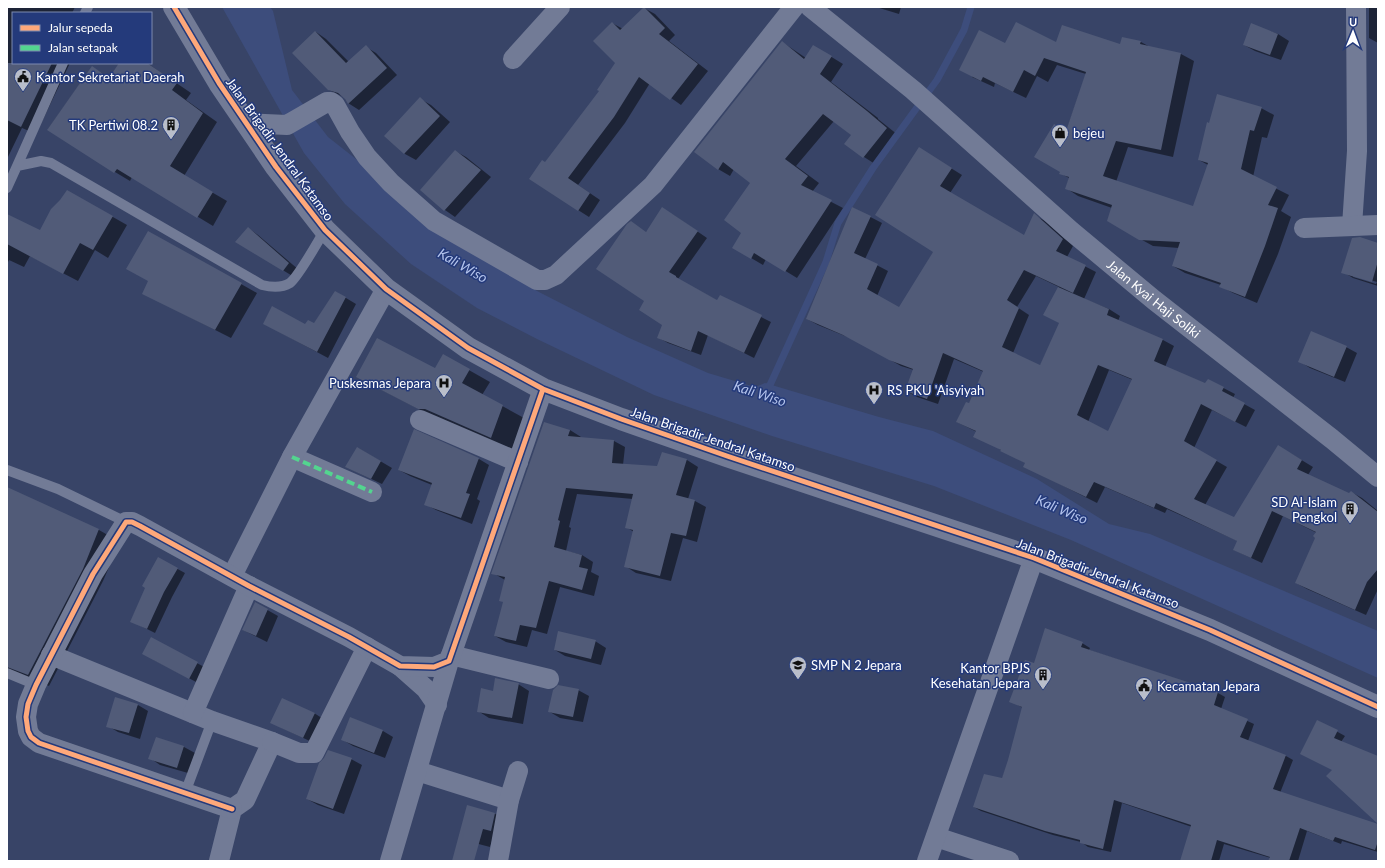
<svg xmlns="http://www.w3.org/2000/svg" width="1385" height="868" font-family="Lato,sans-serif">
<style>
.water{fill:#3d4d7c}
.shadow{fill:#0007;fill-rule:evenodd}
.lines{fill:none;stroke-linecap:round;stroke-linejoin:round}
.stream{stroke:#3d4d7c;stroke-width:7}
.building{fill:#515b78;fill-rule:evenodd}
.service{stroke:#727b96;stroke-width:10}
.minor{stroke:#727b96;stroke-width:20}
.tertiary{stroke:#727b96;stroke-width:22}
.quiet{stroke:#53d58f;stroke-width:4;stroke-dasharray:8 4;stroke-linecap:butt}
.cycleway-casing{stroke:#243a7b;stroke-width:8}
.cycleway{stroke:#fea87a;stroke-width:5}
.labels{text-anchor:middle;dominant-baseline:central;stroke-width:3;stroke-linejoin:round;paint-order:stroke}
.poi-label{font-size:13px;fill:#fff;stroke:#243a7b;text-anchor:start}
.street-label{font-size:13px;fill:#fff;stroke:#243a7b}
.water-label{font-size:14px;font-style:italic;fill:#b3c3ec;stroke:#243a7b}
</style>
<rect width="100%" height="100%" fill="#384467"/>
<path class="water" d="M222,7h48l3,4 19,79 36,47 145,114 64,40 90,46 81,36 47,14 10,-4 114,34 54,14 104,48 72,45 41,10 228,97v47l-307,-138 -137,-54 -162,-50 -118,-41 -117,-56 -60,-31 -66,-44 -66,-60 -41,-51z"/>
<path class="shadow" d="M7,7h68l-3,6h-59v50h57l-34,71 -14,-6 -15,31z
M876,7h25l-2,7z
M1369,7h9v36l-9,-5z
M644,8l11,6 20,21 -6,6 39,30 -27,34 -31,-22 -25,40 -47,62 22,15 -11,17 -11,-7 -33,-47 55,-72 17,-29 -5,-39 11,6z
M1252,25l26,9 11,7 -8,19 -26,-9 -11,-6z
M316,32l10,7 23,23 17,-15 10,6 21,22 -38,35 -11,-7 -4,-6 -15,-7z
M1123,38l18,4 9,5 31,7 13,7 -21,96 -45,-10 -12,35 78,25 14,-42 -9,-5 11,-36 51,-16 13,7 -7,23 -5,-1 -9,40 36,18 -8,16 10,6 -13,37 -21,49 -24,-10 -13,-7 1,-1 -36,-12 -12,-7 6,-18 -26,-2 -45,-25 4,-13 -34,-12 -12,-8 3,-10 -9,-5 6,-41 20,-58 -29,-9 -9,17 -11,-6 -11,22 -31,-15 -1,4 -22,-10 33,-32 52,-1 64,1z
M782,42l24,16 19,-5 18,11 -12,18 47,36v1l20,16 -23,29 -11,-7 -18,-13 6,-9 -18,-14 -38,45 23,17 -7,9 31,16 -46,70 -31,-19 -3,6 -29,-17 9,-16 8,-49 -17,-14 -4,7 -12,-7z
M120,63h27l44,30 -5,7 31,22 -33,54 43,25 -14,25 -81,-49 -2,4 -15,-9 -67,-43 44,-62 18,11z
M420,99l11,6 19,17 -34,38 -11,-6 -19,-18z
M455,151l11,6 25,20 -36,40 -10,-7 -24,-20z
M930,155l32,20 -12,18 74,44 10,-22 11,6 28,25 -6,11 29,15 -12,27 25,10 11,7 -2,5 45,19 11,6 -9,21 41,17 2,-4 27,14 -2,4 22,12 -9,17 -34,-17 -18,38 33,19 -22,38 29,14 56,-66 23,14 -5,8 41,19 2,-2 11,6 16,13v78l-12,26 -59,-26 -11,-6 20,-46 1,-4 -34,-17 -21,47 -28,-13 4,-9 -71,-32 -2,4 -60,-26 -8,16 -63,-32 -8,-8 -24,-12 -25,-19 -20,-10 12,-18 15,-32 -30,-13 -16,45 -21,-7 -11,-6 8,-21 -13,-4 -46,-26 -37,-15 -11,-6 46,-111 29,15 -17,36 23,12 -11,25 23,13 34,-58zM1036,276l23,11 -14,27 15,9 -20,43 -27,-13 16,-38 -12,-8zM1109,370l24,10 -24,52 -21,-10z
M67,191l60,34 -19,33 -13,-8 -17,31 -48,-25 -6,11 -15,-7 -2,4v-48l33,16z
M672,214l35,24 -29,41 40,22 2,-5 51,26 -17,36 -46,-23 -7,20 -33,-12 -9,-5 5,-14 -19,-23 1,-69z
M248,228l10,7 41,35 -5,7 -57,-35z
M1378,244v42l-25,-8 -10,-6zM1353,275l24,7 -1,2 -23,-7z
M241,284l16,9 -26,45 -87,-44z
M336,292l20,12 -28,54 -54,-29 40,-5z
M1346,347l11,6 -12,29 -35,-14 -11,-7z
M444,356l46,26 -8,13 42,23 -12,31 -72,-29 -62,-32 57,-18z
M570,430l11,7 -1,1 34,3 11,6 -2,18 35,2 5,-14 24,7 11,7 -10,32 7,2 11,6 -9,35 -14,-4 -12,43 -35,-8 -11,-7 9,-34 -8,-5 7,-28 -56,-5 -8,33 2,1 -5,23 16,4 11,7 -2,10 8,4 -5,20 -34,-9 -13,47 -15,-4 -5,17 -21,-5 -11,-6 9,-34 -4,-2 5,-20 -12,-7z
M358,448l34,20 -10,16 -36,-17z
M479,459l10,6 -12,34 3,2 -8,23 -36,-14 -11,-6 7,-19 -22,-9 -11,-6z
M7,488l92,42 21,12 -17,39 -54,105 -18,-8 -24,-5z
M159,559l26,14 -13,24 -17,36 -24,-12z
M255,603l23,13 -11,26 -24,-12z
M152,639l56,30 -8,15 -46,-24z
M595,641l11,7 -5,17 -36,-9 -10,-6z
M1082,643l8,5 -1,2 129,43 7,4 -4,12 33,15 -6,17 38,15 7,4 -13,33 98,32v27l-36,-11 -1,3 -34,-13 -9,30h-29l2,-3 -47,-14 -5,17h-34l7,-34 -70,-24 -11,49 -23,-5 -7,-5 -28,-7 -72,-24 -7,-4 28,-28 7,-19 14,-52 -12,-7 23,-37z
M518,684l11,7 -6,33 -34,-6 -11,-7 16,-19z
M578,690l11,6 -6,26 -23,-4 -10,-6z
M138,705l10,6 -8,28 -22,-7 -10,-6z
M314,713l11,7 -11,23 -32,-15z
M351,718l32,13 10,6 -8,21 -32,-12 -10,-6z
M1318,721l27,15 -4,6 36,15 1,-2v68l-45,-53z
M157,738l27,9 11,6 -7,20 -28,-8 -10,-7z
M351,759l11,6 -18,49 -26,-9 -11,-6z
M494,813l11,7 -11,15 -4,12 -19,-5z"/>
<g class="lines">
<path class="stream" d="M763,391l7,-6 56,-123 12,-39 35,-55 64,-88 27,-50 7,-23"/>
</g>
<path class="building" d="M644,7l21,21 -6,6 39,30 -28,36 -31,-23 -25,40 -46,61 22,15 -12,18 -49,-32 13,-19 3,2 54,-71 -2,-1 18,-27 -22,-22 19,-19 8,8z
M1016,22l40,20 6,-17 58,19 2,-7 19,4 -1,3 41,9 -20,97 -45,-9 -13,35 90,30 15,-43 -10,-3 9,-38 2,1 8,-29 45,13 -8,24 -4,-1 -9,39 36,18 -9,18 10,3 -13,38 -20,51 -26,-10 2,-4 -49,-17 8,-24 -41,-2 -32,-19 5,-16 -47,-16 4,-12 -10,-3 1,-2 -26,-15 20,-33 12,7 20,-59 -42,-14 -9,18 -11,-6 -11,22 -30,-15 -2,4 -22,-11 20,-40 26,13z
M1251,23l27,11 -8,21 -27,-10z
M315,31l31,32 20,-18 21,23 -39,36 -3,-5 -7,-6 -10,-3 -36,-37z
M782,41l22,18 9,-14 19,11 -12,18 47,37 20,17 -24,30 -19,-14 7,-9 -28,-21 -38,45 23,17 -7,9 31,15 -47,72 -31,-19 -3,6 -19,-11 9,-15 -17,-13 26,-37 -27,-21 -5,8 -24,-18z
M7,63h45l-31,64 -14,-7z
M119,63h28l30,20 -5,7 31,23 -33,53 43,26 -16,26 -80,-49 -3,4 -67,-43 45,-64 17,12z
M420,97l20,19 -36,38 -20,-18z
M919,147l33,21 -12,18 84,49 10,-22 29,26 -7,12 30,14 -13,28 -49,-23 -17,30 12,8 -17,39 38,18 19,-42 -16,-8 15,-28 51,22 -2,6 56,24 -9,22 51,22 3,-4 16,8 -2,4 23,12 -10,19 -34,-18 -17,37 33,19 -23,39 40,18 44,-72 24,15 -5,9 52,24 2,-2 27,21v57l-11,13 -12,28 -60,-27 20,-45 -2,-2 3,-4 -44,-21 -21,47 -18,-8 4,-9 -81,-38 -2,5 -60,-26 -8,15 -63,-30 2,-4 -25,-12 1,-1 -28,-13 3,-6 -20,-9 10,-20 3,1 14,-32 -40,-18 -16,46 -22,-8 8,-22 -24,-9 -46,-25 -37,-16 46,-112 19,9 -17,37 24,11 -11,25 32,18 34,-55 -58,-37zM1098,365l34,14 -24,52 -31,-16z
M455,150l26,20 -37,41 -24,-21z
M67,190l46,26 -20,34 -13,-7 -17,31 -56,-30v-30l33,16 11,-21 9,-9z
M662,207l36,24 -29,41 7,4v1l41,23 3,-5 42,20 -18,38 -46,-22 -7,20 -34,-13 5,-13 -23,-15 5,-9 -48,-32 31,-45 4,-3 15,11z
M248,227l41,36 -6,8 -48,-29z
M148,231l94,52 -27,47 -73,-36 6,-13 -22,-12z
M1360,237l18,6v18l-6,21 -31,-9 11,-35z
M335,291l11,6 -29,55 -54,-28 9,-18 33,18 3,-4 6,3z
M1311,331l36,15 -13,31 -36,-15z
M377,338l58,30 8,-14 27,15 -8,14 41,22 -12,33 -66,-29h-7l-62,-32z
M544,422l26,8 -2,6 46,4 -2,23 45,3 5,-14 25,7 -11,36 19,5 -9,36 -15,-3 -11,43 -36,-9 9,-37 -8,-2 8,-34 -67,-6 -8,32 2,1 -6,26 28,8 -3,12 9,2 -6,21 -33,-9 -13,47 -16,-3 -4,16 -22,-5 9,-34 -4,-1 6,-24 -14,-3z
M414,429l65,29 -13,35 4,1 -9,24 -37,-13 8,-22 -34,-13z
M357,447l24,14 -10,18 -26,-12z
M7,487l92,42 -16,40 -55,106 -21,-8z
M158,557l20,11 -14,24 -17,37 -17,-7 15,-34 -3,-2z
M255,602l13,7 -12,27 -14,-6z
M1045,628l38,14 -2,5 137,45 -4,13 34,14 -8,18 46,18 -13,34 105,35v17l-3,9 -40,-13 -2,4 -33,-13 -11,33h-21l2,-4 -53,-17 -6,21h-31l11,-36 -77,-25 -11,49 -23,-6v-3l-35,-9 -72,-24 11,-33 18,4 6,-18 14,-53 -13,-5 16,-42 9,3z
M558,631l38,9 -5,19 -37,-9z
M151,637l47,25 -9,17 -47,-25z
M495,678l24,5 -7,35 -35,-6 4,-24 12,3z
M558,685l21,4 -6,28 -25,-5 5,-22z
M115,697l23,7 -9,29 -23,-6z
M282,698l33,15 -12,25 -33,-15z
M350,717l33,13 -9,23 -33,-13z
M1317,720l21,10 -4,8 44,18v68l-52,-48 6,-6 -32,-16z
M156,737l28,9 -7,22 -29,-9z
M328,750l24,8 -19,51 -27,-10 13,-36 5,-5z
M467,805l28,8 -4,18 -8,-2 -9,32h-22z"/>
<g class="lines">
<path class="service" d="M85,13l3,-6
M17,166l46,-103
M7,188l10,-22 24,-5 10,2 211,122c8,2 20,3 28,-2 9,-7 28,-42 35,-53
M7,470l51,19 68,33
M7,673l29,12
M185,793l27,-72"/>
<g class="minor">
<path id="s1" d="M810,7l103,83 158,141 83,69 178,139 46,38"/>
<path d="M513,59l47,-52"/>
<path d="M246,123l41,2 40,-23h4l4,3 15,27 17,25 24,26 43,38 103,59h8l11,-5 97,-90 141,-178"/>
<path d="M1352,226l5,-75 -1,-144"/>
<path d="M1304,228l74,-3"/>
<path d="M420,420l98,42"/>
<path d="M292,457l80,35"/>
<path d="M232,576l60,-119 94,-168"/>
<path d="M51,655l161,66 60,21 -27,58 -13,9 -13,52"/>
<path d="M451,655l98,24"/>
<path d="M400,666l26,23 11,16"/>
<path d="M193,713l56,-127"/>
<path d="M272,742l27,11h15l53,-106"/>
<path d="M417,771l92,29"/>
<path d="M232,809l-193,-66 -8,-6 -3,-6 -2,-14 2,-13 8,-19 57,-111 33,-52h6l8,4 109,60 100,51 51,29 34,1 15,-6 94,-272"/>
<path d="M936,837l73,24"/>
<path d="M390,861l59,-200"/>
<path d="M498,861l11,-61 9,-29"/>
<path d="M927,861l107,-303"/>
</g>
<path class="tertiary" d="M174,7l45,76 57,84 49,63 61,59 82,59 75,41 78,30 106,37 307,102 176,72 168,77"/>
<path class="quiet" d="M292,457l80,35"/>
<defs>
<path id="cycleway" d="M174,7l45,76 57,84 49,63 61,59 82,59 75,41 78,30 106,37 307,102 176,72 168,77
M232,809l-193,-66 -8,-6 -3,-6 -2,-14 2,-13 8,-19 57,-111 33,-52h6l8,4 109,60 100,51 51,29 34,1 15,-6 94,-272"/>
</defs>
<use href="#cycleway" class="cycleway-casing"/>
<use href="#cycleway" class="cycleway"/>
</g>
<defs>
<symbol id="civic-pin" viewBox="-11 -11 22 30"><path d="M0 17L-7.5 6A9.5 9.5 0 1 1 7.5 6Z" fill="#b9beca" stroke="#243a7b"/><path d="M-.6-6.5H3V-4.5H.6V-3L4-1V1h2V6H-6V1h2V-1L-.6-3ZM-1.2 2.5V6h2.4V2.5Z" fill="#111"/></symbol>
<symbol id="building-pin" viewBox="-11 -11 22 30"><path d="M0 17L-7.5 6A9.5 9.5 0 1 1 7.5 6Z" fill="#b9beca" stroke="#243a7b"/><path d="M-4-6H4V6H1V3H-1V6H-4ZM-2.5-4.3h1.7v1.8h-1.7ZM.8-4.3h1.7v1.8H.8ZM-2.5-1h1.7V.8h-1.7ZM.8-1h1.7V.8H.8Z" fill="#111"/></symbol>
<symbol id="shop-pin" viewBox="-11 -11 22 30"><path d="M0 17L-7.5 6A9.5 9.5 0 1 1 7.5 6Z" fill="#b9beca" stroke="#243a7b"/><path d="M-5-2.5h2.3a2.7 3.5 0 0 1 5.4 0H5L5.5 6h-11ZM-1.5-2.5h3a1.5 2.3 0 0 0-3 0Z" fill="#111"/></symbol>
<symbol id="hospital-pin" viewBox="-11 -11 22 30"><path d="M0 17L-7.5 6A9.5 9.5 0 1 1 7.5 6Z" fill="#b9beca" stroke="#243a7b"/><path d="M-5-5h3v3.5h4V-5h3V5h-3V1.5h-4V5h-3Z" fill="#111"/></symbol>
<symbol id="school-pin" viewBox="-11 -11 22 30"><path d="M0 17L-7.5 6A9.5 9.5 0 1 1 7.5 6Z" fill="#b9beca" stroke="#243a7b"/><path d="M0-5L7-2L0 1L-7-2ZM-4 1L0 2.5L4 1V4Q0 6-4 4Z" fill="#111"/></symbol>
</defs>
<g fill-rule="evenodd">
<use href="#civic-pin" x="13" y="67" width="20" height="27"/>
<use href="#building-pin" x="161" y="115" width="20" height="27"/>
<use href="#shop-pin" x="1050" y="123" width="20" height="27"/>
<use href="#hospital-pin" x="434" y="373" width="20" height="27"/>
<use href="#hospital-pin" x="864" y="380" width="20" height="27"/>
<use href="#building-pin" x="1340" y="499" width="20" height="27"/>
<use href="#school-pin" x="788" y="655" width="20" height="27"/>
<use href="#building-pin" x="1033" y="665" width="20" height="27"/>
<use href="#civic-pin" x="1134" y="676" width="20" height="27"/>
</g>
<g class="labels">
<g class="poi-label">
<text x="36" y="77">Kantor Sekretariat Daerah</text>
<text x="158" y="125" text-anchor="end">TK Pertiwi 08.2</text>
<text x="1073" y="133">bejeu</text>
<text x="431" y="383" text-anchor="end">Puskesmas Jepara</text>
<text x="887" y="390">RS PKU 'Aisyiyah</text>
<text x="1337" y="502" text-anchor="end">SD Al-Islam<tspan x="1337" dy="15">Pengkol</tspan></text>
<text x="811" y="665">SMP N 2 Jepara</text>
<text x="1030" y="668" text-anchor="end">Kantor BPJS<tspan x="1030" dy="15">Kesehatan Jepara</tspan></text>
<text x="1157" y="686">Kecamatan Jepara</text>
</g>
<g class="street-label">
<text transform="translate(280 149) rotate(54)">Jalan Brigadir Jendral Katamso</text>
<text stroke="none"><textPath href="#s1" startOffset="451">Jalan Kyai Haji Soliki</textPath></text>
<text transform="translate(713 439) rotate(19)">Jalan Brigadir Jendral Katamso</text>
<text transform="translate(1098 573) rotate(21)">Jalan Brigadir Jendral Katamso</text>
</g>
<g class="water-label">
<text transform="translate(463 265) rotate(30)">Kali Wiso</text>
<text transform="translate(760 393) rotate(18)">Kali Wiso</text>
<text transform="translate(1062 509) rotate(23)">Kali Wiso</text>
</g>
</g>
<rect width="1385" height="868" fill="none" stroke="#ffffff" stroke-width="16"/>
<rect x="12" y="12" width="140" height="52" fill="#243a7b" stroke="#7c89b0"/>
<rect x="20" y="25" width="20" height="6" fill="#fea87a" stroke="#7c89b0"/>
<text x="48" y="32" font-size="12" fill="#ffffff">Jalur sepeda</text>
<rect x="20" y="45" width="20" height="6" fill="#53d58f" stroke="#7c89b0"/>
<text x="48" y="52" font-size="12" fill="#ffffff">Jalan setapak</text>
<g transform="translate(1353 32) rotate(1)" stroke="#243a7b" stroke-width="3" paint-order="stroke">
<path d="M0-3L7 15L0 10L-7 15Z" fill="#ffffff"/>
<text y="-6" font-size="11" font-weight="bold" text-anchor="middle" fill="#ffffff">U</text>
</g>
</svg>
